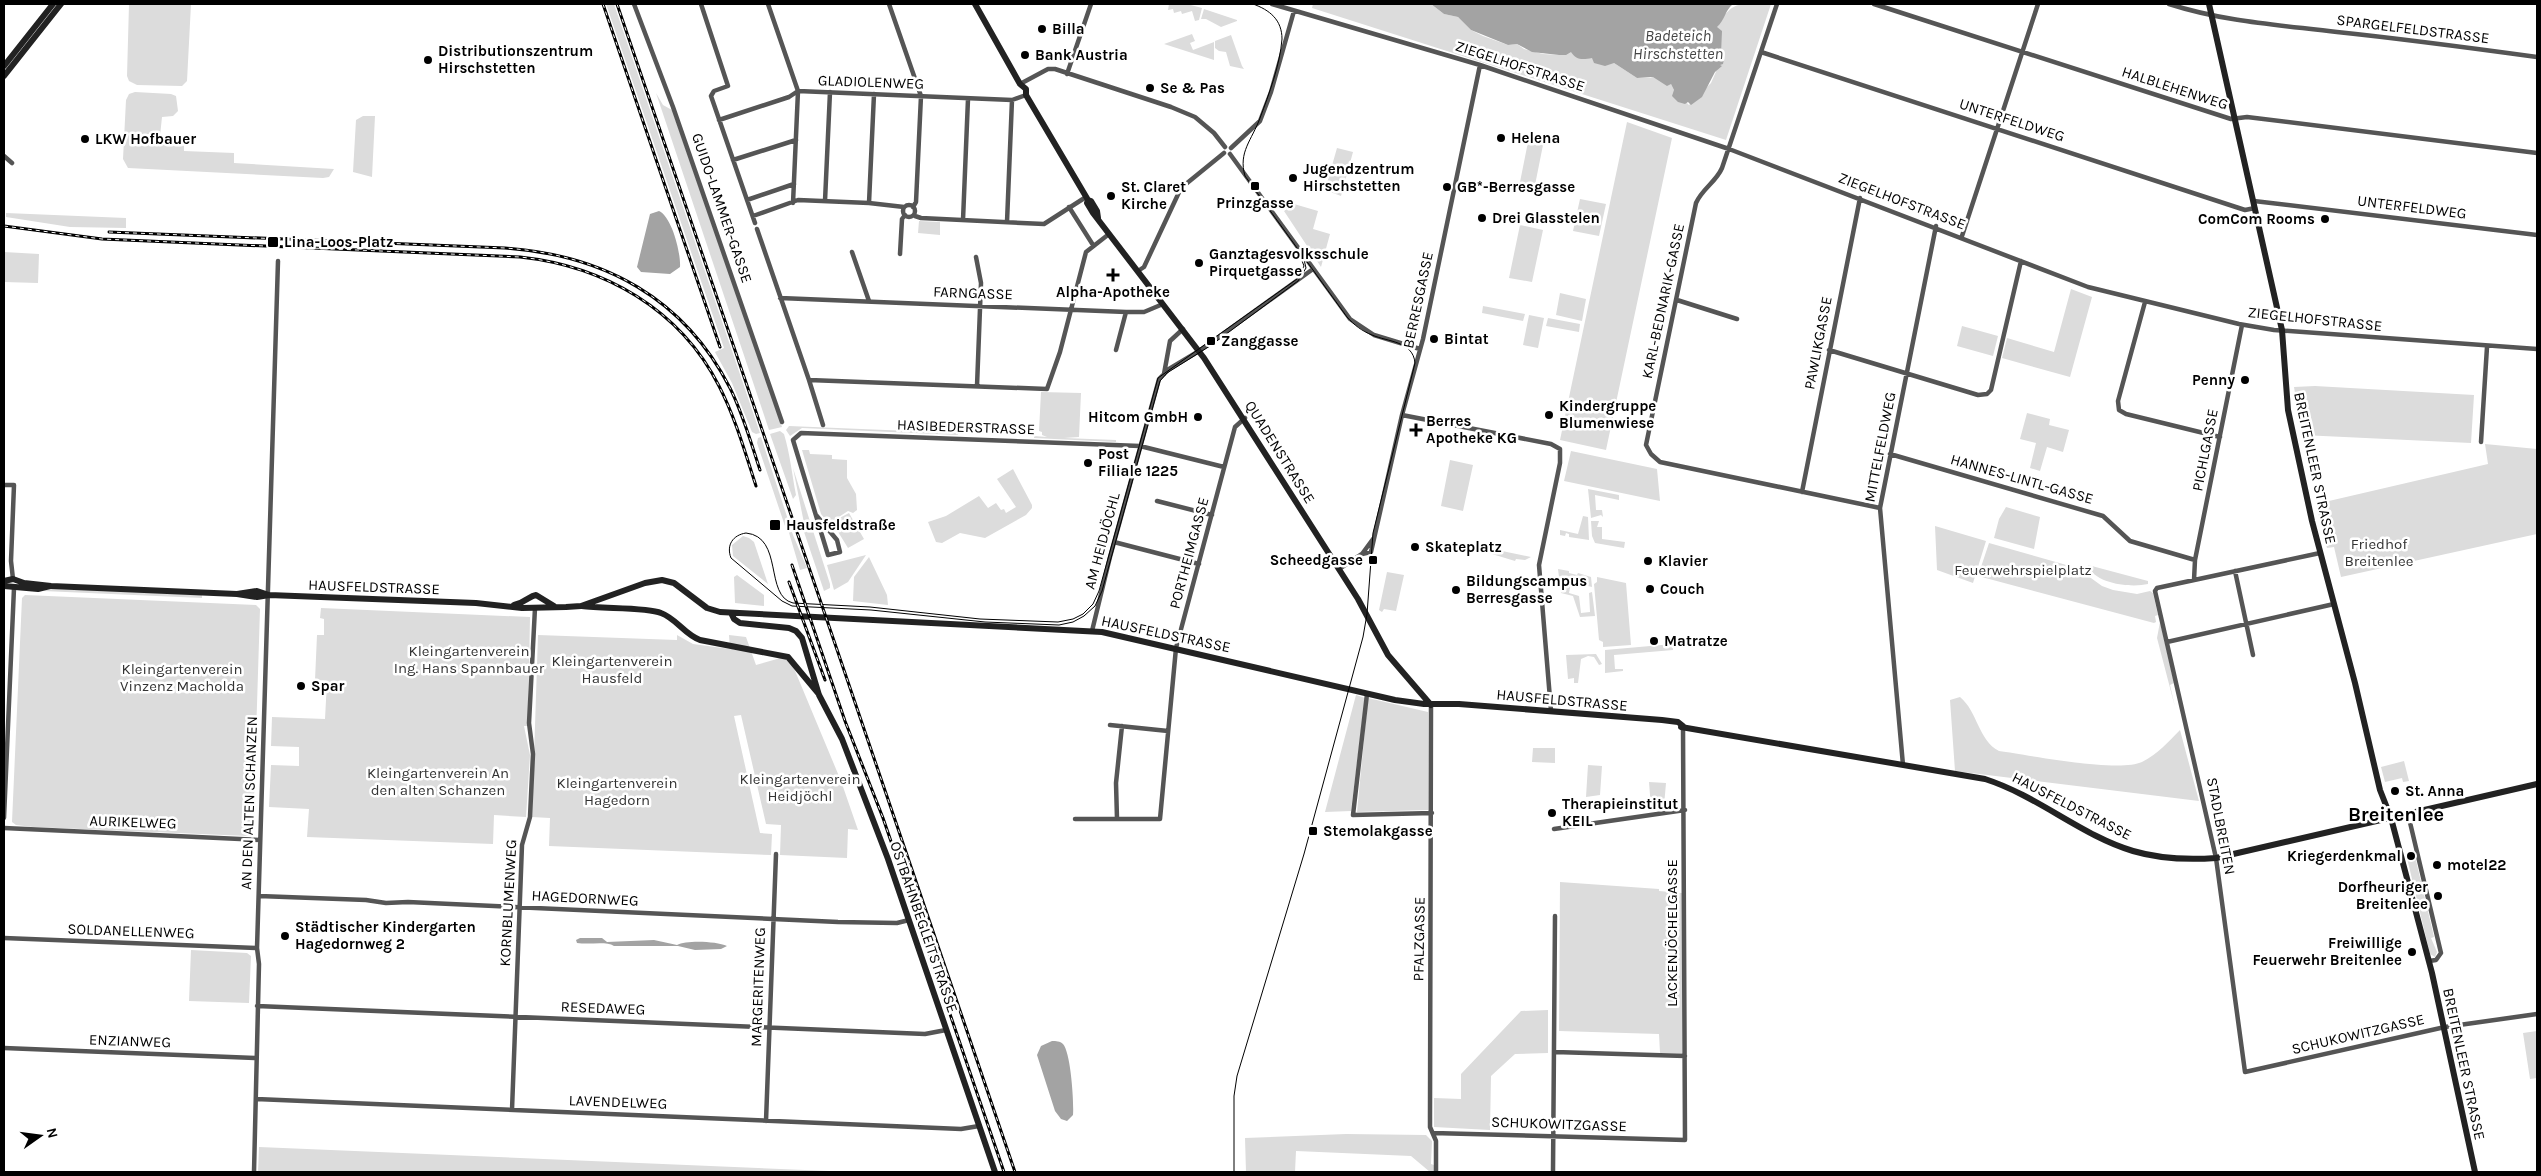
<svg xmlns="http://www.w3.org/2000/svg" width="2541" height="1176" font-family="Karla,sans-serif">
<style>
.green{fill:#dcdcdc}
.water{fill:#a3a3a3}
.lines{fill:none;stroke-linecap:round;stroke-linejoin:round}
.street{stroke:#555;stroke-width:4.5}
.secondary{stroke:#222;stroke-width:6}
.tram{stroke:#000;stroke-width:1}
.rail-casing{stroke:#000;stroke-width:3}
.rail{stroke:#fff;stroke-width:1;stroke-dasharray:4;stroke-linecap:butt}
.poi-dot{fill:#000;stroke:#fff;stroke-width:2}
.labels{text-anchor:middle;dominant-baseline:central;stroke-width:5;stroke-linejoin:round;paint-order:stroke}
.poi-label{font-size:15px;font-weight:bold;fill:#000;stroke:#fff;text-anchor:start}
.street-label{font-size:15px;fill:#000;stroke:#fff}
.park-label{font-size:15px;fill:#333;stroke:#fff}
.water-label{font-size:16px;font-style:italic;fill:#444;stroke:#fff}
.district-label{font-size:20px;font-weight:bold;fill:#000;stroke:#fff}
</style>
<rect width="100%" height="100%" fill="#fff"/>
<path class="green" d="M129,4h62l-4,77 -5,5 -45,-1 -8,-4 -2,-5z
M606,4h8l146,429 -4,1 -4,-2 -20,-49 -16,-29 -1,-2 9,-4z
M1169,4h18l15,4 -3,12 -4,1 -3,-10 -10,3 -1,-3 -7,2 -1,-4 -5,1z
M1313,4h118l13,10 14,3 13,13 12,6 25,9 9,-1 7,5 19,5 16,1 12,-4 43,12 23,15h14l2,-2 18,8 3,6 15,15 22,-22 8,-18 2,-34 -5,-4c18,-27 21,-23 55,-23l-45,136 -414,-132z
M1204,9l33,11v1l-16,6 -15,-8h-5z
M1192,34l3,7 -5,2 3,7 21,-8v18l-50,-16z
M1231,35l11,31 2,3 -14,-3 -4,-14 -7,-1 -4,-3v-7z
M135,92l36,2 5,2 2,15 -5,5 -11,1 -2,19 3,3 21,2v10l50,2v10l100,6 -5,8 -6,1 -195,-10 -5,-9 3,-59 3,-6z
M656,93l7,12 9,5 110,317 -13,3z
M363,116h12l-3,61 -19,-5 3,-52z
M1627,122l45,16 -66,312 -46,-10z
M1530,132l15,3 -10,50 -15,-3z
M1337,148l16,4 -12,44 -16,-6z
M1580,199l26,5 -7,32 -26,-5z
M1294,204l24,7 -5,18 17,5 -9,33 -37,-56z
M6,213l120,5v10l-56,-1 -64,-10z
M919,221l21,1v13l-22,-2z
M1520,225l23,5 -11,52 -23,-4z
M4,252l35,2 -1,29 -34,-1z
M2071,289l21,8 -22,80 -68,-19 5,-20 47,14z
M1560,293l26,6 -4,22 -26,-6z
M1483,306l42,8 -2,7 -41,-8z
M1529,315l15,3 -6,30 -15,-3z
M1548,318l32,6 -1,8 -33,-6z
M1962,326l36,10 -5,20 -36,-10z
M2315,386l159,9 -3,48 -169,-8 -8,-48z
M1041,392l40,1 -2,44 -15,1 52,2v2l-82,-4v-2l13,1 -5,-2v-3l-3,-1z
M2027,413l23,6 -1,6 20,5 -6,22 -16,-5 -7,24 -10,-3 6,-25 -16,-4z
M789,426l169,7v2l-156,-7 -12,8 -4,-6z
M780,431l4,3c6,20 8,40 12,61l-3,4 -23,-65z
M761,437l32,98 14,33 -7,2 -13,-44h-2l-28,-83 1,-5z
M2485,444l52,5v85l-196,43 -7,-30 -7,1 -11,-44 172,-40z
M802,450h7l1,4 22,1v4l15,1v18l9,16 1,16 -4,3 -5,-2 -17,11 -1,3 -9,-11z
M1571,451l86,18 3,32 -96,-20z
M1450,460l23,5 -10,46 -22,-5z
M793,468l37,116v4l-6,3 -21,-62 2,-1z
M1013,469l19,36v3l-6,7 -41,23 -25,-5 -18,10 -6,-1 -8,-20 18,-6 33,-20 9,12 8,-5 5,7 3,-1 2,4 10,-6 -19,-28z
M1588,489l31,6v5l-24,-5 1,15h6l1,7 -2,-2 -10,3z
M2006,507l34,10 -6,32 -40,-11 5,-19z
M849,513l15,26 -16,9 -16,-26z
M1583,516l5,1 1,23 -20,-3v-3l-3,-1 -1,3 -5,-1v-5l18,4z
M1591,521h8l-2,6h5v12l23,3 -1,6 -29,-5 -3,-7z
M1935,526l51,15 -13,42 -36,-13z
M743,536l6,2 5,4 14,42 -35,-28 -1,-11z
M1989,543l88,25 25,18 11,4 24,4 13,-3 3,2 5,22 -3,1 1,6 -2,1 -176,-47z
M1483,547l48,10 -6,3 -9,-1 -1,2 -33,-10z
M866,555l-18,27 -14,8 -7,-25z
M869,557l18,38 1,10 -35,-4 1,-24z
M2088,565l60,16v3c-17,4 -54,0 -60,-19z
M1558,569l11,2v2l8,2 1,-2 13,4 1,10 -4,-1 -1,-5 -15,-3 -3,15 10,3 2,17 9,-1 -1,-19 3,-1 3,24 -15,1 -7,-21 -12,-3z
M1387,572l17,3 -8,36 -12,-2 -2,3 -3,-2z
M737,575l27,20v11l-29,-3 -1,-26z
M1597,577l29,6 5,62 -28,2v-5l-4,-2 -5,-56 3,-2z
M55,588l147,7v3l-159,-7z
M25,595l231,10 4,4 -7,223 -5,4 -215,-9 -17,-2 -4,-3 10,-224z
M321,608l209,9 -2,109h-4l6,29 -4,62 -32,-2 -1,29 -186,-7 2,-28 -40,-2 2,-42 28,1v-19l-28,-1 1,-29 53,2 2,-38 -12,-1 2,-45h7v-16l-4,-1z
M2160,622l14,61 -4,2 5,22 -18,-69z
M538,635l139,5v-5l16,9 37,5 -1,-14 17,2 10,28 28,-8 9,9 48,115 17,49 -10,-1 -1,29 -67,-3 1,-30 -15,-1 -25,-109 -7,1 26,117 12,1 -1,21 -222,-9 1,-28 -18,-1z
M1673,644v6l-59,5 1,14h8v2l-18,2v-23z
M1596,654l6,10 -3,1 -5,-8 -6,-1 -7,3 -3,24h-4v-5l-6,1 -2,-24z
M1356,695l9,3 -14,113 -26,1z
M1960,697c18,15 18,43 39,54 30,4 119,22 143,11 16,-8 26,-20 38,-32l19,71 -244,-30 -5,-71z
M1368,698l60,14v98l-71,2z
M1533,748h22v15l-23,-1z
M2404,761l5,20 -6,1 -1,-4 -17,4 -4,-15z
M1588,765l14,1 -2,29 -14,2z
M1649,782l17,1 -2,23 -13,2z
M2412,852h2l20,85 -3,1 6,14 -2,5 -5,-3 -24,-100h2l2,4 2,-1z
M1560,882l99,7v2l23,2v161l-22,-1 -1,-19 -100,-3z
M191,950l56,3 4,3 -2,47 -60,-2z
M1548,1010v43l-33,1 -24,22 -1,54 -56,-3v-29l27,1v-25l60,-63z
M2537,1031v47l-7,1 -7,-46z
M1346,1134l80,1 6,6 -1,23 3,1 1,7h-5l-19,-16 -115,-5 -1,21h-49l-1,-34z
M259,1147l595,25h-596z"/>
<path class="water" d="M1431,4h302c-8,6 -8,16 -16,23l5,4 -1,23 3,5 -1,5 -3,1 2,1 -7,6 -13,25 -11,8 -3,-3 -3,2 -7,-2 -6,-6 2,-6 -3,-6 -4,2 -14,-9 -16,1 -23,-15 -9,3 -11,-3 -2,-5c-10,2 -16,2 -21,-6l-5,3h-7l-27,-3 -15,-8 -9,1 -37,-15 -13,-13 -14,-3z
M659,211c13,6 22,42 21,56l-10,7 -29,-2 -4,-5 13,-53z
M580,938h22l5,4 47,-2 23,5c9,-5 39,-4 50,1l-6,3 -26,1 -17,-4h-64c-8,-5 -24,-1 -37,-3l-1,-3z
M1052,1041c4,0 8,0 11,3 8,9 11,59 10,71l-6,6 -6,-2 -6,-8 -18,-56 4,-9z"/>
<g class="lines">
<path class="street" d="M634,4l39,103 109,315
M701,4l27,82 -14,5 -3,5 44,127
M768,4l30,87 -5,112
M889,4l32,92 -5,106 -3,5
M1272,4l208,61 249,84 359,138 151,37 35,6 263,19
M1777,4l-55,164c-6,14 -20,21 -26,35l-50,242 5,9 9,8 220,46
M1874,4l357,115 16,-2 290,36
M2169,4c56,18 111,21 168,28 67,7 134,16 200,25
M1761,52l484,158 10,-2
M1067,74l24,-70
M1020,84l28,-15h7l116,38 24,10 19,16 11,14
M719,120l70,-23 9,-6 214,9 14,-5
M1231,148l29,-27 11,-29 23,-81
M1230,154l120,165 24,16 46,14
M4,156l8,7
M733,160l63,-20
M747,200l47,-16
M825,201l5,-109
M2254,201l283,34
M869,203l5,-109
M903 211a6 6 0 1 1 12 0a6 6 0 1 1-12 0Z
M1069,207l24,38
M753,216l45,-16 71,3 35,4
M915,216l6,2 123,6 42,-27
M963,220l5,-121
M1007,222l5,-122
M757,229l52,151
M1962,236l76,-232
M852,252l17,49
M900,254l2,-35 3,-4
M976,257l5,26 -4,103
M1138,271l6,-4 37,-79 43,-35
M780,298l346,14h18l19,-8
M1677,300l60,19
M2145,302l-27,99 1,9 7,4 94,23
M1116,350l10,-38
M1829,350l149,45 9,-1 4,-4 30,-129
M1164,374l6,-33 13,-12
M1402,415l149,29 9,5v14l-21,102 12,146
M823,425l-14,-45 238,9 13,-37 26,-100 23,-18
M2481,442l6,-95
M1890,454l213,62 27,25 65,19
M4,485h10l-3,76 2,18
M1802,492l58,-294
M1157,501l55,14
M816,515l21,25 3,12 -12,3 -35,-115 8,-7 339,13 84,21
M1114,542l85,22
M2320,553l-163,35 -2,3 61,267 29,214 200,-45 92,-13
M1362,554l11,-15
M1339,569l23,-15 9,-2 31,-137 21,-76 57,-274
M2235,571l18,84
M2194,580l1,-20 47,-235
M1092,631l18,-74 49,-178 10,-10 30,-18 114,-82
M2167,642l167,-38
M1367,694l-14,121 79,-2
M1431,705l-1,412v10l6,14v31
M1110,725l58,6
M1903,765l-23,-257 56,-282
M2408,814l33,139 -5,7 -7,1
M4,818l10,-230
M1075,819h85l16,-171 59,-221 10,-9
M1117,819l-1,-36 6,-57
M4,828l256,12
M1554,829l131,-19
M259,896l107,4 20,3 22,-1 430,20 59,1 12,-3
M4,938l253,10
M257,1006l668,28 21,-4
M4,1048l251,10
M1555,1052l130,4
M256,1099l705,30 18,-3
M512,1110l10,-265 8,-28 3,-63 -4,-31 6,-115
M766,1121l10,-267
M1433,1133l252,7 -2,-414
M254,1172l5,-208 -2,-16 21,-687
M1553,1172l2,-256"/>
<path class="secondary" d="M975,4l45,80 6,5v6l62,105 -1,3 6,10 111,145 154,241 30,56 43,50
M2209,4l73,326 6,80 24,111 43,162 25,107 11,28 41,155 43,199
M4,66l49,-62
M4,76l57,-72
M1088,200l3,1 6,10 1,7
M4,581l9,-2 11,4 27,3 186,8 20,3 12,-2 207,8 46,5 44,-1 15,-1 64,-23 17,-3 12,3 33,25 13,4 382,20 293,68 29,4h35l203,16 16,2 5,4
M4,586l34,3 12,-3
M237,594l20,-3 12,4
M514,605c13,-3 15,-9 22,-10l18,11
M582,606c19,3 65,1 79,7 16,6 23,21 39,27l88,17 30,36
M731,613l3,6 6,4 49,5 7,3 6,7 17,57 23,44 46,120 107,313
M1681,727l304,52c53,17 97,57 148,72 27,8 55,9 83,7l321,-74"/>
<path class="tram" d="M1299,253l5,13 -7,13 -139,99 -59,213 -6,13 -10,10 -10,5 -15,3 -78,-3 -110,-12 -77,-4c-29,-7 -9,-66 -47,-70 -13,2 -20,12 -15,25l51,43 10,5 79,4 114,12 74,3 14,-3 11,-6 11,-10 7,-15 58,-210 7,-8 43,-27 88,-65 8,-13 -4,-17
M1234,1172v-76l3,-20 67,-222 59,-217 4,-23 6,-81 42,-170c-2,-22 -27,-21 -43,-28 -10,-4 -18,-10 -25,-18l-102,-141c-7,-24 7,-36 15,-58 9,-24 20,-53 22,-79 0,-19 -12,-29 -29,-35"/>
<defs>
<path id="rail" d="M603,4l117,343
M617,4l398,1168
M4,226l98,13 418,18c84,9 160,52 199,129 16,31 26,66 37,100
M109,232l396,16c99,7 179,50 225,140 13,26 21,55 30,82
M792,565l53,156 38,97 121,354
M789,582l36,98"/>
</defs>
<use href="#rail" class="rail-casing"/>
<use href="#rail" class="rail"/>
</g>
<g class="poi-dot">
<circle cx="1042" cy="29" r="5"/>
<circle cx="1025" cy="55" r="5"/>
<circle cx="428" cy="60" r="5"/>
<circle cx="1150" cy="88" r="5"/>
<circle cx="1501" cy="138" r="5"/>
<circle cx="85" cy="139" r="5"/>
<circle cx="1293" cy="178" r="5"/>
<rect x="1250" y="181" width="10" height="10" rx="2.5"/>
<circle cx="1447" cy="187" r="5"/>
<circle cx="1111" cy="196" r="5"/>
<circle cx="1482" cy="218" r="5"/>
<circle cx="2325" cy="219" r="5"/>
<rect x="267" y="236" width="12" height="12" rx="2.5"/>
<circle cx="1199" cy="263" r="5"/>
<path d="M1110.5 267.5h5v5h5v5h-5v5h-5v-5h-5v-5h5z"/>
<circle cx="1434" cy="339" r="5"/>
<rect x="1206" y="336" width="10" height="10" rx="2.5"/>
<circle cx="2245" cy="380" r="5"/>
<circle cx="1549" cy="415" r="5"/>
<circle cx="1198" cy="417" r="5"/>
<path d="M1413.5 422.5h5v5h5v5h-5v5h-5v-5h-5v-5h5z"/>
<circle cx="1088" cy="463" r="5"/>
<rect x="769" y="519" width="12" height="12" rx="2.5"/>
<circle cx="1415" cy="547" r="5"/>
<rect x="1368" y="555" width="10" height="10" rx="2.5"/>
<circle cx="1648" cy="561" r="5"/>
<circle cx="1650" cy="589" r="5"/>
<circle cx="1456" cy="590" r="5"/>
<circle cx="1654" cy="641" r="5"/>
<circle cx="301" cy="686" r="5"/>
<circle cx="2395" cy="791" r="5"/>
<circle cx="1552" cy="813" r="5"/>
<rect x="1308" y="826" width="10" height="10" rx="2.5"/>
<circle cx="2411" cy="856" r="5"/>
<circle cx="2437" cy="865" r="5"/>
<circle cx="2438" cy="896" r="5"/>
<circle cx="285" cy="936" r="5"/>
<circle cx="2412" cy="952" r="5"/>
</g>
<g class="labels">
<g class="poi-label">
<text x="1052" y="29">Billa</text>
<text x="438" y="51">Distributionszentrum<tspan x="438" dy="17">Hirschstetten</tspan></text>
<text x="1035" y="55">Bank Austria</text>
<text x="1160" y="88">Se &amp; Pas</text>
<text x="1511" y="138">Helena</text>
<text x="95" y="139">LKW Hofbauer</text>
<text x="1303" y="169">Jugendzentrum<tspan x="1303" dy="17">Hirschstetten</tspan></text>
<text x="1121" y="187">St. Claret<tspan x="1121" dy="17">Kirche</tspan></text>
<text x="1457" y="187">GB*-Berresgasse</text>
<text x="1255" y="203" text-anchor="middle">Prinzgasse</text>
<text x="1492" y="218">Drei Glasstelen</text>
<text x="2315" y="219" text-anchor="end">ComCom Rooms</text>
<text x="284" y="242">Lina-Loos-Platz</text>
<text x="1209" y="254">Ganztagesvolksschule<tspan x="1209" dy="17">Pirquetgasse</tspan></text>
<text x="1113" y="292" text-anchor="middle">Alpha-Apotheke</text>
<text x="1444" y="339">Bintat</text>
<text x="1221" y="341">Zanggasse</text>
<text x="2235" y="380" text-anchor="end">Penny</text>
<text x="1559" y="406">Kindergruppe<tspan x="1559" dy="17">Blumenwiese</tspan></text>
<text x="1188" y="417" text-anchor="end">Hitcom GmbH</text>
<text x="1426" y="421">Berres<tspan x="1426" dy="17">Apotheke KG</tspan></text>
<text x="1098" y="454">Post<tspan x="1098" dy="17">Filiale 1225</tspan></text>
<text x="786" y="525">Hausfeldstraße</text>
<text x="1425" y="547">Skateplatz</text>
<text x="1363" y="560" text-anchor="end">Scheedgasse</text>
<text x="1658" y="561">Klavier</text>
<text x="1466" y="581">Bildungscampus<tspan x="1466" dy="17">Berresgasse</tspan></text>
<text x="1660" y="589">Couch</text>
<text x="1664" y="641">Matratze</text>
<text x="311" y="686">Spar</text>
<text x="2405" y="791">St. Anna</text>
<text x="1562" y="804">Therapieinstitut<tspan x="1562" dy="17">KEIL</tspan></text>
<text x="1323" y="831">Stemolakgasse</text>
<text x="2401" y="856" text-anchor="end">Kriegerdenkmal</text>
<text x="2447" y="865">motel22</text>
<text x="2428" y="887" text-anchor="end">Dorfheuriger<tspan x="2428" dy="17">Breitenlee</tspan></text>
<text x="295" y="927">Städtischer Kindergarten<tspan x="295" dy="17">Hagedornweg 2</tspan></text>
<text x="2402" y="943" text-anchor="end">Freiwillige<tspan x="2402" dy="17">Feuerwehr Breitenlee</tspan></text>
</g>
<g class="street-label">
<text transform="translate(2413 29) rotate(7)">SPARGELFELDSTRASSE</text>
<text transform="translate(1520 66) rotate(18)">ZIEGELHOFSTRASSE</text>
<text transform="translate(871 82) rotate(2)">GLADIOLENWEG</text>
<text transform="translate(2175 88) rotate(18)">HALBLEHENWEG</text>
<text transform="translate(2012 120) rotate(18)">UNTERFELDWEG</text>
<text transform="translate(1902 201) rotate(21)">ZIEGELHOFSTRASSE</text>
<text transform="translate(2412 207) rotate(7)">UNTERFELDWEG</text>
<text transform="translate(722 208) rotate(71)">GUIDO-LAMMER-GASSE</text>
<text transform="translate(973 293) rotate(2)">FARNGASSE</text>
<text transform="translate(1418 300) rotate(-78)">BERRESGASSE</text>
<text transform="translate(1663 301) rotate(-78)">KARL-BEDNARIK-GASSE</text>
<text transform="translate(2315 319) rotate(6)">ZIEGELHOFSTRASSE</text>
<text transform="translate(1818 343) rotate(-79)">PAWLIKGASSE</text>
<text transform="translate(966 427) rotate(2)">HASIBEDERSTRASSE</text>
<text transform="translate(1880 447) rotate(-79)">MITTELFELDWEG</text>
<text transform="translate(2205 450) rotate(-79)">PICHLGASSE</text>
<text transform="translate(1280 452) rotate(58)">QUADENSTRASSE</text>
<text transform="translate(2315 468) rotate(78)">BREITENLEER STRASSE</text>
<text transform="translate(2022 479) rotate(16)">HANNES-LINTL-GASSE</text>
<text transform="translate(1102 541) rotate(-75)">AM HEIDJÖCHL</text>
<text transform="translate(1189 553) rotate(-75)">PORTHEIMGASSE</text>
<text transform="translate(374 587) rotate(2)">HAUSFELDSTRASSE</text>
<text transform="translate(1166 634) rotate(12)">HAUSFELDSTRASSE</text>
<text transform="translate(1562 700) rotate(5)">HAUSFELDSTRASSE</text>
<text transform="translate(249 803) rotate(-88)">AN DEN ALTEN SCHANZEN</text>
<text transform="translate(2072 806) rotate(27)">HAUSFELDSTRASSE</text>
<text transform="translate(133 822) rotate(2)">AURIKELWEG</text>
<text transform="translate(2221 826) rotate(79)">STADLBREITEN</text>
<text transform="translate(585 898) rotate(3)">HAGEDORNWEG</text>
<text transform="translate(508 903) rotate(-87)">KORNBLUMENWEG</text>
<text transform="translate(924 927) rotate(71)">OSTBAHNBEGLEITSTRASSE</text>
<text transform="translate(131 931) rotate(2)">SOLDANELLENWEG</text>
<text transform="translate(1672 933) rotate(-90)">LACKENJÖCHELGASSE</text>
<text transform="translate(1419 939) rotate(-89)">PFALZGASSE</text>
<text transform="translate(758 987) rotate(-88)">MARGERITENWEG</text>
<text transform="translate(603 1008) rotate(2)">RESEDAWEG</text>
<text transform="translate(2358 1034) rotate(-13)">SCHUKOWITZGASSE</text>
<text transform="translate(130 1041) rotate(2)">ENZIANWEG</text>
<text transform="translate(2464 1064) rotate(78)">BREITENLEER STRASSE</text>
<text transform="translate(618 1102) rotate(2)">LAVENDELWEG</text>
<text transform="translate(1559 1124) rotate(2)">SCHUKOWITZGASSE</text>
</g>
<g class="park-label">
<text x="2379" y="544">Friedhof<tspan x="2379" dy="17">Breitenlee</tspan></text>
<text x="2023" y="570">Feuerwehrspielplatz</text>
<text x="469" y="651">Kleingartenverein<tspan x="469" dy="17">Ing. Hans Spannbauer</tspan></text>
<text x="612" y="661">Kleingartenverein<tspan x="612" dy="17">Hausfeld</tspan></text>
<text x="182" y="669">Kleingartenverein<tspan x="182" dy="17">Vinzenz Macholda</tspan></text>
<text x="438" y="773">Kleingartenverein An<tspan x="438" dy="17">den alten Schanzen</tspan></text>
<text x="800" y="779">Kleingartenverein<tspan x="800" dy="17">Heidjöchl</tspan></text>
<text x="617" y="783">Kleingartenverein<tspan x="617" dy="17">Hagedorn</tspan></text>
</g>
<g class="water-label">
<text x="1678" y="35">Badeteich<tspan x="1678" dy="18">Hirschstetten</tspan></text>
</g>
<g class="district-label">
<text x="2396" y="814">Breitenlee</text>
</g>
</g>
<rect width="2541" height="1176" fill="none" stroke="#000000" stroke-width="10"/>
<g transform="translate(40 1136) rotate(76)" stroke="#ffffff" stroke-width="4" paint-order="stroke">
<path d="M0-4L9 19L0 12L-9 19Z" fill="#000000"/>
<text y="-8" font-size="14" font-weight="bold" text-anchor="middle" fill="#000000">N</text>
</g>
</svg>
